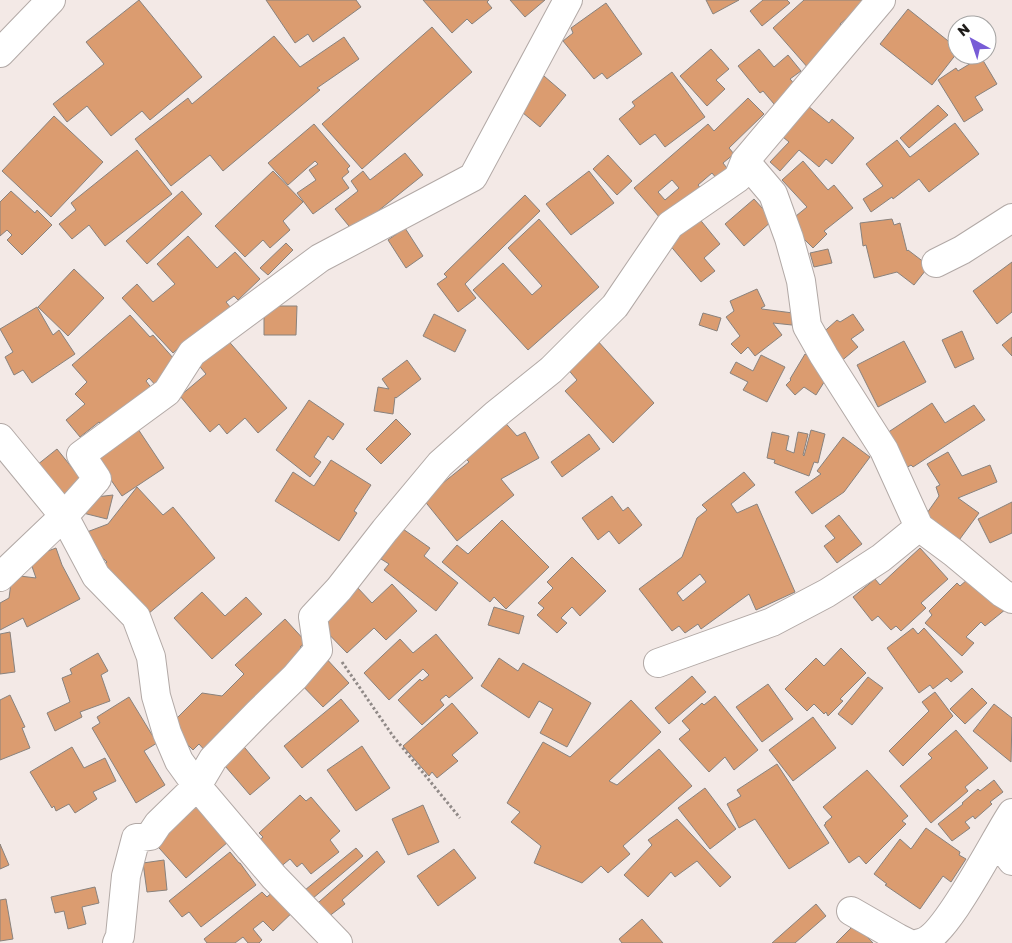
<svg xmlns="http://www.w3.org/2000/svg" width="1012" height="943" font-family="'Golos Text',sans-serif">
<style>
.building{fill:#db9c70;stroke:#89827d;fill-rule:evenodd}
.lines{fill:none;stroke-linecap:round;stroke-linejoin:round}
.minor-casing{stroke:#b2a9a6;stroke-width:30}
.path{stroke:#908987;stroke-width:3;stroke-dasharray:2.5 2.5;stroke-linecap:butt}
.minor{stroke:#fff;stroke-width:28}
</style>
<rect width="100%" height="100%" fill="#f3e9e6"/>
<path class="building" d="M139,0l63,77 -52,43 -8,-9 -31,25 -24,-30 -20,16 -14,-18 51,-40 -18,-22z
M266,0h90l5,7 -48,35 -5,-8 -13,9z
M423,0h66l-2,2 5,6 -20,16 -5,-5 -15,14z
M510,0h35l-20,17z
M706,0h33l-26,14z
M763,0h24l3,3 -28,23 -12,-15z
M804,0h65l-29,24 8,10 -39,35 -36,-41z
M606,3l36,51 -35,25 -5,-6 -8,6 -31,-38 10,-8 -2,-5z
M908,9l49,39v5l-25,32 -52,-41z
M432,27l40,45 -110,97 -40,-45z
M274,36l26,31 44,-30 15,22 -42,29 3,2 -97,81 -13,-16 -39,31 -36,-47 53,-41 4,6z
M711,49l18,20 -13,11 9,9 -18,17 -27,-30z
M759,49l15,18 14,-12 13,16 -11,8 8,9 -18,23 -17,-20 -3,2 -22,-27z
M981,57l16,27 -22,13 8,13 -19,12 -26,-42 18,-12 2,3z
M672,72l33,45 -40,30 -10,-13 -15,11 -21,-26 16,-13 -3,-4z
M544,76l22,19 -26,32 -23,-19z
M748,98l16,16 -35,34 5,6 -11,9 10,13 -11,9 -10,-12 -14,12 5,6 -43,27 -26,-30 74,-64 6,7zM672,180l7,8 -14,12 -7,-8z
M803,102l26,21 3,-4 22,19 -22,26 -6,-5 -7,8 -20,-17 -19,21 -10,-9 19,-20 -11,-9z
M938,105l10,10 -39,33 -9,-10z
M54,116l49,46 -52,55 -49,-46z
M955,123l24,31 -50,38 -10,-13 -26,20 -1,-2 -21,15 -8,-13 20,-13 -17,-22 31,-24 13,17z
M314,124l36,42 -3,3 2,3 -7,6 7,10 -36,26 -16,-21 19,-13 -7,-10 9,-6 -3,-3 -27,24 -20,-22z
M137,150l35,44 -67,52 -16,-21 -17,14 -13,-15 17,-14 -5,-7z
M405,153l18,22 -70,56 -18,-22 23,-18 -7,-10 12,-10 7,9z
M608,155l24,26 -15,14 -24,-26z
M803,161l25,29 6,-5 19,23 -29,23 3,3 -14,14 -24,-24 7,-8 11,-9 -25,-27z
M273,171l30,31 -20,19 7,9 -20,18 -7,-8 -18,17 -30,-31z
M589,171l25,32 -43,32 -25,-31z
M11,191l24,22 2,-3 15,15 -30,30 -15,-15 5,-5 -5,-5 -7,6v-34z
M182,191l20,23 -55,50 -21,-23z
M525,195l15,16 -75,73 11,14 -18,14 -21,-28 10,-7 -3,-3z
M754,199l19,21 -29,26 -19,-22z
M693,211l27,33 -16,14 11,13 -14,11 -33,-39z
M539,219l60,68 -71,63 -55,-60 30,-27 29,32 10,-9 -34,-38z
M892,219l2,6 6,-2 7,28 1,-1 21,16 -15,19 -17,-13 -23,6 -8,-33 -3,1 -3,-23z
M405,228l18,28 -17,12 -18,-28z
M188,236l29,32 18,-16 25,27 -22,21 -4,-4 -8,6 5,6 -47,35 -11,10 -51,-55 15,-14 16,18 22,-18 -18,-20z
M286,243l7,7 -25,25 -8,-7z
M828,249l4,14 -18,4 -4,-14z
M1012,262v50l-15,12 -24,-33z
M74,269l30,29 -36,38 -30,-29z
M757,289l8,17 -4,2 1,1 31,4 -1,12 -19,-2 9,12 -27,21 -7,-9 -7,7 -10,-10 9,-8 -14,-19 8,-6 -4,-10z
M264,306h33l-1,29h-32z
M37,307l16,28 6,-5 16,24 -43,29 -9,-13 -9,5 -9,-18 8,-5 -13,-23z
M703,313l18,5 -4,13 -18,-6z
M434,314l32,16 -11,22 -32,-16z
M853,314l11,16 -13,9 7,8 -19,16 -21,-26 19,-17 3,2z
M130,315l20,22 3,-2 28,32 -23,21 -9,-10 -3,3 7,9 -46,40 -8,-8 -19,15 -14,-17 19,-16 -10,-10 12,-12 -15,-17z
M962,331l12,28 -19,9 -13,-28z
M225,337l62,71 -29,25 -13,-15 -18,16 -8,-10 -9,8 -30,-36 26,-22 -10,-12z
M1012,337v19l-10,-11z
M596,339l58,64 -41,40 -48,-52 12,-11 -11,-13z
M904,341l22,41 -48,25 -21,-42z
M805,354l26,17 -15,24 -12,-8 -9,8 -9,-10 5,-5 -1,-1z
M761,355l24,12 -18,35 -24,-12 5,-8 -18,-9 6,-11 17,9z
M407,360l14,19 -25,19 -1,-1 -2,17 -19,-3 4,-24 11,2 -7,-10z
M309,400l35,24 -11,16 -5,-4 -14,21 7,5 -11,15 -34,-27z
M932,403l13,20 29,-18 11,15 -72,47 -2,-2 -5,3 -22,-33z
M501,418l16,18 8,-4 14,26 -38,21 13,16 -57,46 -34,-42 46,-37 -7,-7z
M396,419l15,15 -30,30 -15,-15z
M134,423l30,45 -42,28 -31,-45z
M811,430l14,4 -7,29 -4,-1 -5,14 -35,-13 1,-3 -8,-2 5,-26 17,4 -3,14 8,3 4,-21 10,2 -5,21 1,1z
M589,434l11,15 -38,28 -11,-15z
M843,437l27,20 -26,35 -32,22 -17,-22 26,-18 -4,-3z
M57,449l28,35 -26,20 -27,-35z
M948,452l14,24 28,-11 7,17 -39,16 21,15 -25,34 -34,-24 19,-27 -3,-9 4,-2 -13,-21z
M331,460l40,25 -17,26 3,2 -18,28 -64,-40 18,-29 21,14z
M744,472l11,13 -24,19 6,9 20,-9 38,88 -39,18 -7,-16 -48,35 -3,-5 -13,9 -6,-7 -7,5 -33,-42 43,-32 15,-39 10,-8 -5,-5zM700,574l6,8 -23,19 -6,-8z
M137,487l26,28 10,-8 42,51 -73,61 -42,-51 7,-6 -28,-27 29,-11z
M113,495l-6,24 -24,-6 13,-16z
M612,496l11,15 5,-4 14,18 -23,19 -10,-13 -11,9 -16,-22z
M1012,502v31l-22,10 -12,-24z
M839,515l23,29 -25,19 -13,-17 11,-8 -10,-12z
M502,520l47,47 -43,42 -12,-12 -4,5 -48,-40 15,-17 11,9z
M403,529l27,19 -6,8 34,27 -22,28 -52,-41 5,-6 -8,-5z
M56,548l6,17 18,34 -53,28 -4,-9 -23,12v-27l9,-5 3,-23 24,3 -7,-20z
M920,548l28,31 -27,24 5,5 -25,23 -5,-5 -5,4 -13,-14 -6,5 -19,-24 22,-18 5,6z
M572,557l34,34 -26,25 -8,-9 -11,11 6,5 -10,10 -20,-18 7,-7 -6,-5 15,-15 -6,-6z
M975,573l31,36 -21,17 -4,-4 -15,15 8,6 -12,13 -37,-33 7,-8 -3,-4 28,-28 3,3z
M392,584l25,27 -31,29 -12,-12 -27,25 -30,-31 39,-36 16,17z
M202,592l23,24 21,-19 16,17 -50,45 -38,-41z
M494,607l30,9 -5,18 -31,-9z
M285,619l21,23 -6,5 8,7 -100,100 -9,-10 -6,6 -24,-24 33,-33 20,3 22,-22 -9,-9z
M913,628l5,6 6,-6 39,44 -12,10 -4,-4 -14,11 -3,-4 -11,8 -32,-45z
M10,632l5,40 -15,2v-40z
M436,634l37,44 -24,20 -3,-3 -6,5 4,5 -22,20 -24,-25 22,-21 2,2 7,-6 -6,-6 -34,31 -25,-27 36,-34 13,14z
M841,648l25,25 -26,26 3,2 -15,15 -2,-4 -2,2 -10,-10 -7,7 -22,-22 31,-31 8,8z
M98,653l10,18 -7,4 9,26 -30,11 2,5 -27,14 -8,-18 23,-11 -8,-24 10,-4 -2,-5z
M323,655l26,28 -26,24 -27,-28z
M499,658l19,13 5,-8 68,40 -24,44 -27,-14 13,-24 -14,-8 -10,17 -48,-32z
M692,676l14,16 -37,32 -14,-16z
M868,677l15,11 -31,37 -14,-11z
M768,684l25,35 -31,23 -26,-35z
M972,688l15,15 -22,21 -15,-15z
M935,692l18,24 -50,50 -14,-15 40,-40 -7,-9z
M10,695l15,32 -3,1 8,20 -30,12v-60z
M715,696l43,54 -24,20 -9,-13 -16,15 -30,-33 11,-9 -8,-9 20,-18 2,2z
M129,697l28,46 -13,8 21,34 -29,18 -44,-75 8,-5 -3,-6z
M341,699l18,22 -57,47 -18,-22z
M631,700l30,32 -52,49 8,4 42,-36 33,37 -69,60 7,8 -22,19 -7,-7 -19,17 -48,-20 7,-17 -30,-24 9,-10 -13,-9 36,-61 27,15z
M452,703l26,30 -26,22 6,6 -21,17 -5,-6 -3,4 -26,-30z
M994,704l18,14 -1,44 -38,-31z
M813,717l23,31 -43,33 -24,-31z
M956,730l32,38 -23,19 3,4 -37,32 -31,-37 32,-28 -4,-4z
M240,742l30,36 -20,17 -31,-36z
M362,746l28,42 -34,23 -29,-41z
M72,747l12,21 21,-10 11,23 -23,11 4,7 -22,14 -6,-9 -13,7 -2,-5 -2,2 -22,-36z
M777,764l52,79 -40,26 -34,-50 -16,9 -12,-24 14,-8 -4,-6z
M867,770l41,46 -6,5 4,3 -40,40 -7,-8 -10,7 -25,-38 2,-1 -1,-1 7,-6 -9,-10z
M994,780l9,12 -13,10 2,2 -17,15 -2,-3 -8,6 5,6 -18,13 -14,-17 25,-20 -1,-1 16,-14 2,2z
M705,788l31,41 -26,20 -32,-41z
M300,795l6,6 5,-4 29,34 -10,9 9,12 -28,22 -9,-11 -5,4 -7,-8 -11,9 -22,-26 6,-5 -4,-4z
M193,802l35,40 -42,36 -35,-39z
M423,805l16,37 -31,13 -16,-36z
M677,819l54,58 -11,10 -23,-26 -22,16 -4,-5 -23,25 -24,-22 28,-30 -4,-5z
M926,828l34,24 -1,3 7,4 -15,23 -8,-6 -23,33 -35,-24 2,-1 -13,-10 26,-35 11,10z
M0,844l9,21 -9,4z
M356,848l7,8 -51,43 -7,-9z
M454,849l22,29 -38,28 -21,-30z
M377,851l8,11 -43,38 3,4 -17,13 -17,-8z
M230,852l9,11h1l16,22 -55,42 -12,-15 -7,5 -13,-16z
M164,860l3,30 -20,2 -4,-29z
M95,887l4,16 -17,4 4,17 -18,5 -4,-18 -9,2 -4,-16z
M277,888l20,20 -24,23 -10,-10 -10,8 9,11 -3,3h-11l-5,-6 -8,6h-28l-3,-4 58,-47 5,5z
M6,899l7,40 -13,2v-41z
M816,904l10,12 -31,27h-23z
M642,919l21,24h-41l-3,-4z
M855,924l18,19h-37z"/>
<g class="lines">
<defs>
<path id="minor" d="M0,53l51,-53
M745,161l28,33 16,44 12,43 6,45 17,30 60,94 35,77 35,26 48,40 10,6
M936,263l26,-13 50,-32
M0,438l64,78 32,60 40,41 15,40 5,39 11,37 12,28 18,25 77,91 64,66
M0,577l64,-61 33,-37 -16,-24 86,-63 25,-39 128,-95 153,-81 95,-177
M658,663l114,-41 55,-29 54,-35 38,-31
M996,840l16,21
M851,911l47,27 10,5
M117,943l3,-7 6,-60 10,-38 14,-2 8,-12 39,-38 16,-27 45,-46 37,-36 23,-27 -5,-33 26,-28 46,-59 55,-66 55,-49 56,-45 64,-64 55,-81 68,-47 7,-17 136,-161
M920,943c26,-5 75,-105 92,-130"/>
</defs>
<use href="#minor" class="minor-casing"/>
<path class="path" d="M342,662l51,74 67,82"/>
<use href="#minor" class="minor"/>
</g>
<g transform="translate(972 40) rotate(320)"><circle r="24" fill="#ffffff" stroke="#a5a4a3"/>
<path d="M0-4L9 19L0 12L-9 19Z" fill="#785cd6"/>
<text y="-8" font-size="14" font-weight="bold" text-anchor="middle" fill="#1f1c1a">N</text>
</g>
</svg>
